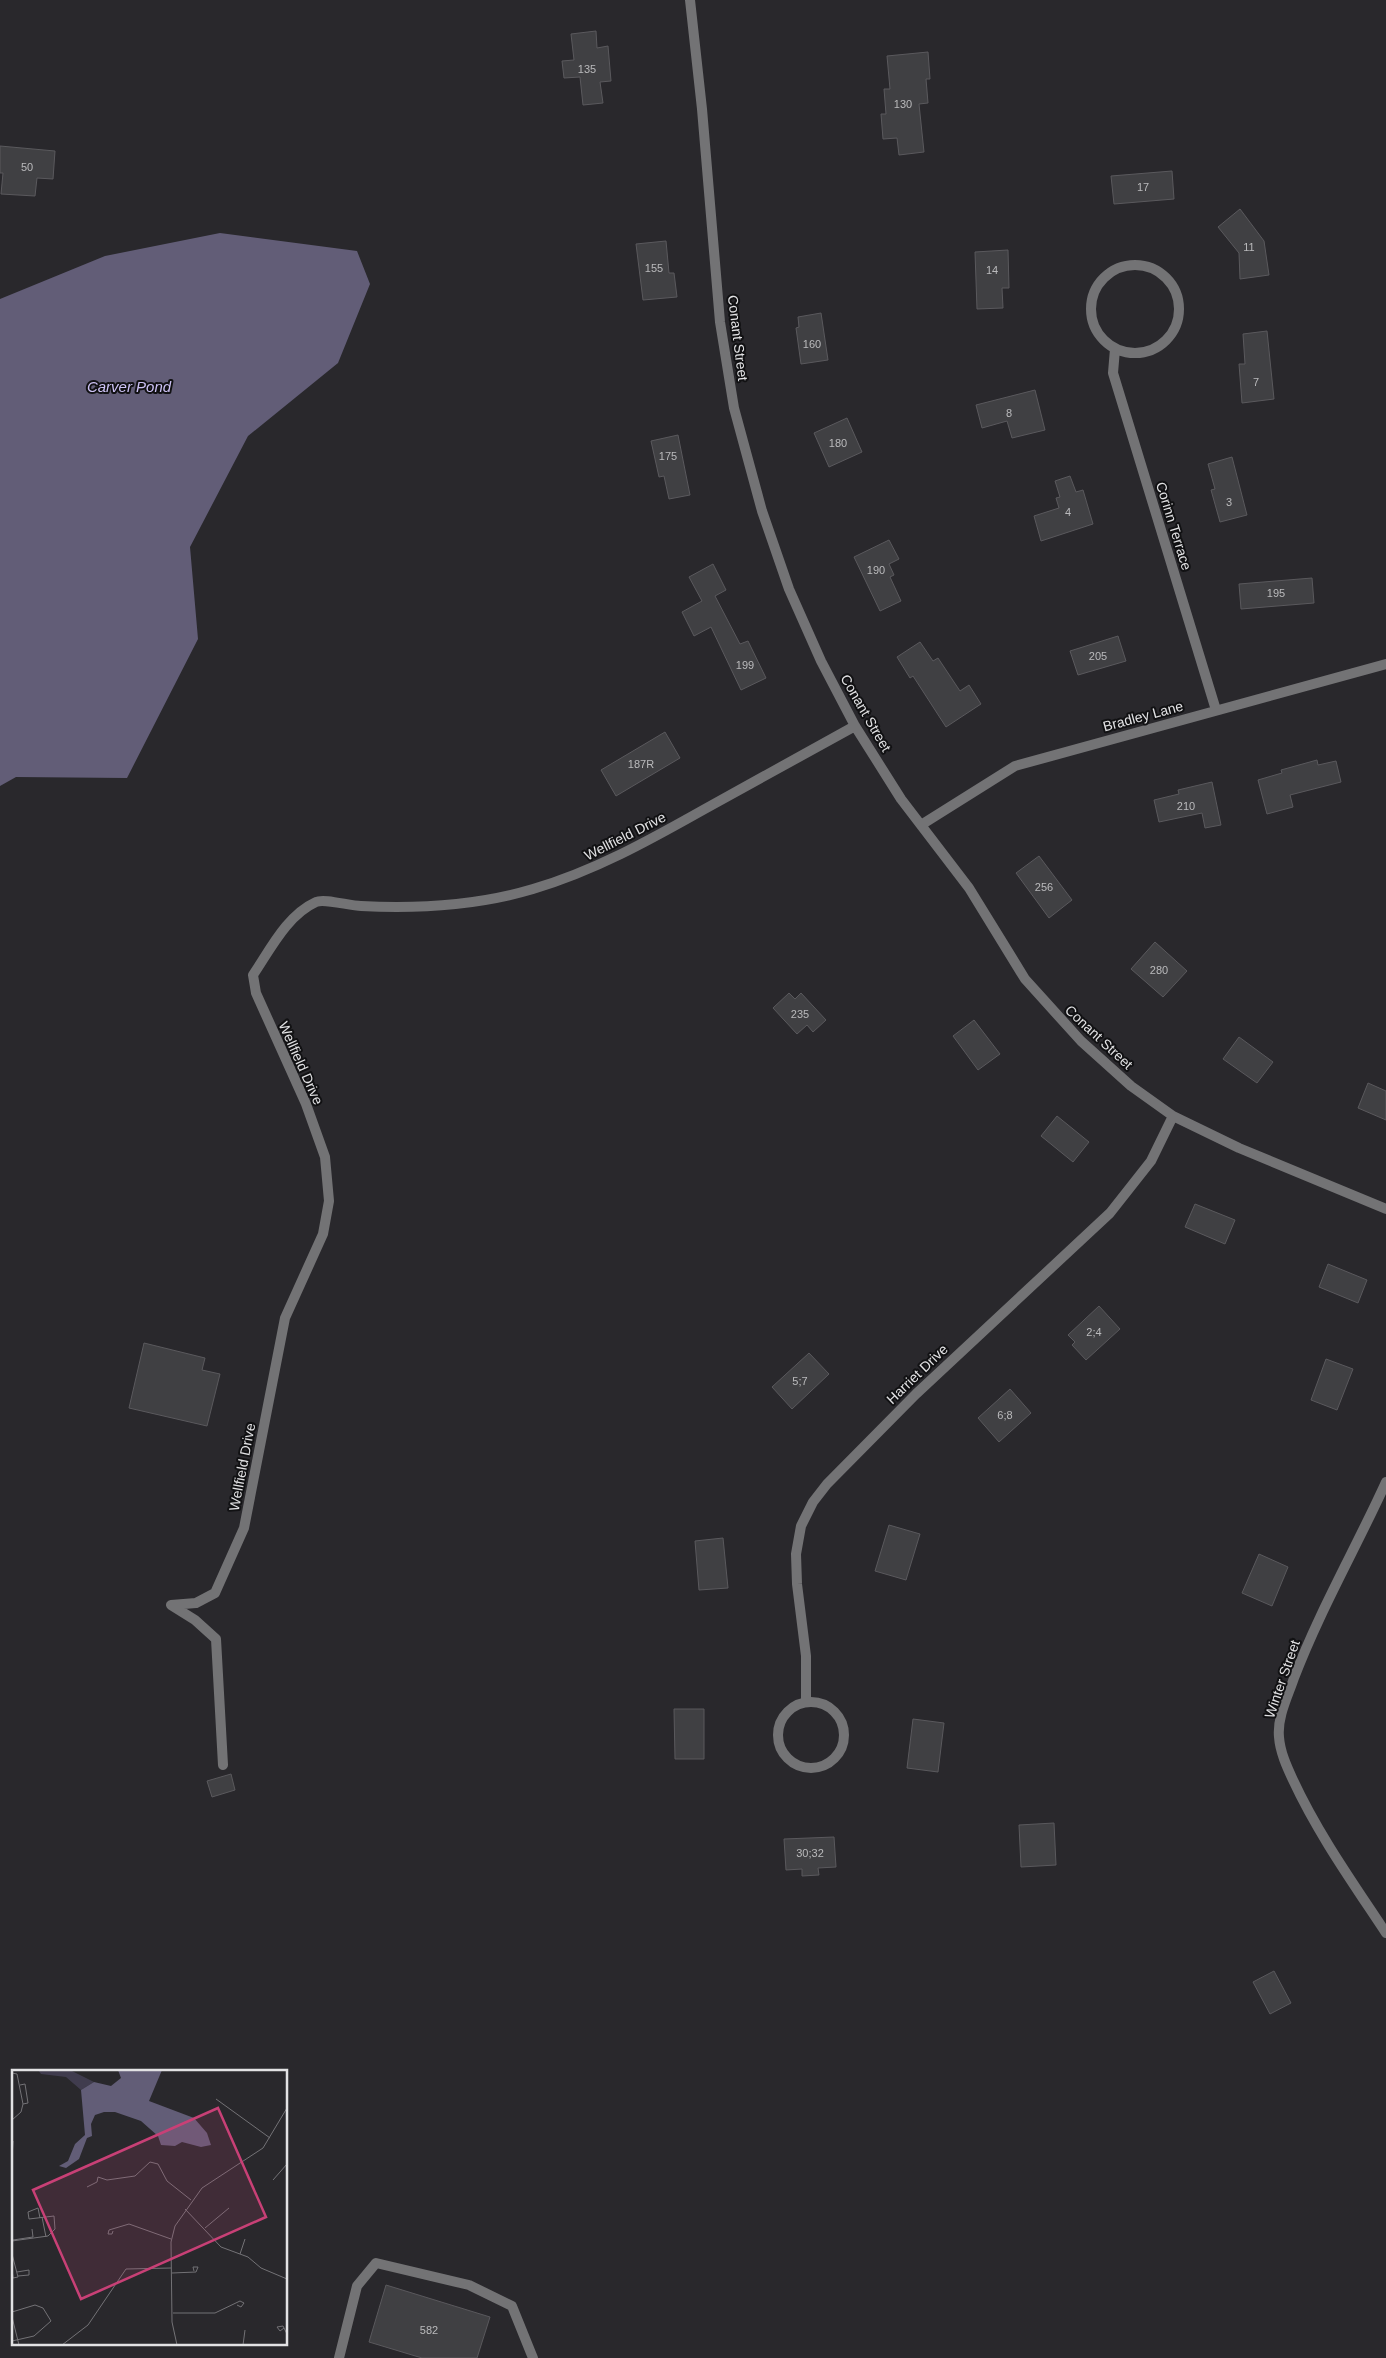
<svg xmlns="http://www.w3.org/2000/svg" width="1386" height="2358" font-family="Arial,sans-serif">
<style>
.water{fill:#625d77}
.building{fill:#404043;stroke:#5a595d}
.lines{fill:none;stroke-linecap:round;stroke-linejoin:round}
.service{stroke:#737375;stroke-width:10}
.minor{stroke:#737375;stroke-width:10}
.labels{text-anchor:middle;dominant-baseline:central;stroke-width:4;stroke-linejoin:round;paint-order:stroke}
.number-label{font-size:11px;fill:#bababc}
.street-label{font-size:14px;fill:#e2e2e4;stroke:#111113}
.water-label{font-size:15px;font-style:italic;fill:#cdc2f5;stroke:#111113}
.inset-road{fill:none;stroke:#737276;stroke-width:1}
.view{fill:#c84076;fill-opacity:0.15;stroke:#c84076;stroke-width:2.5}
.inset-edge{fill:none;stroke:#e2e2e4;stroke-width:2.5}
</style>
<rect width="100%" height="100%" fill="#29282c"/>
<path class="water" d="M220,233l137,18 13,33 -32,79 -90,73 -58,111 8,92 -71,139 -111,-1 -16,9v-487l105,-43z"/>
<path class="building" d="M596,31l1,17 11,-2 3,35 -11,1 3,21 -20,2 -3,-28 -16,1 -2,-17 12,-1 -3,-26z
M928,52l2,27h-4l2,24 -9,1 5,48 -25,3 -2,-17 -14,1 -2,-25h5l-2,-25h6l-3,-33z
M0,146l55,5 -2,28 -16,-1 -2,18 -34,-2 2,-21h-3z
M1172,171l2,28 -60,5 -3,-28z
M1240,209l24,32 5,34 -29,4 -1,-26 -21,-26z
M666,241l3,32h5l3,24 -34,3 -7,-56z
M1008,250l1,38h-7l1,20 -26,1 -2,-57z
M821,313l7,47 -27,4 -5,-36 3,-1 -1,-10z
M1267,331l7,68 -32,4 -3,-39h6l-2,-30z
M1035,390l10,40 -33,8 -5,-17 -25,7 -6,-23z
M847,418l15,34 -33,15 -15,-34z
M678,435l12,60 -21,4 -5,-23 -5,1 -8,-36z
M1232,457l15,58 -27,7 -9,-32 4,-1 -7,-25z
M1070,476l6,16 7,-2 10,34 -52,17 -7,-25 25,-8 -3,-10 4,-1 -5,-16z
M889,540l10,19 -10,5 5,11 -4,2 11,24 -21,10 -26,-54z
M713,564l13,26 -11,6 25,48 8,-3 18,37 -25,12 -30,-63 -17,9 -12,-24 20,-11 -13,-24z
M1312,578l2,25 -73,6 -2,-25z
M1118,636l8,25 -48,14 -8,-24z
M920,642l13,19 5,-3 22,33 9,-6 12,19 -35,23 -33,-51 -3,2 -13,-21z
M665,732l15,26 -64,38 -15,-26z
M1317,760l1,5 18,-4 5,21 -51,13 3,12 -26,7 -9,-34 24,-7 -1,-3z
M1212,782l9,43 -16,3 -3,-15 -43,9 -5,-22 25,-6 -1,-4z
M1039,856l33,44 -23,18 -33,-45z
M1155,942l32,29 -24,26 -32,-28z
M789,993l6,6 6,-6 25,27 -13,12 -6,-7 -10,9 -24,-26z
M974,1020l26,34 -22,16 -25,-34z
M1239,1037l34,25 -16,21 -34,-24z
M1368,1083l18,8v29l-28,-12z
M1057,1116l32,26 -16,20 -32,-26z
M1195,1204l40,16 -10,24 -40,-17z
M1328,1264l39,16 -9,23 -39,-16z
M1099,1306l21,23 -34,31 -14,-15 3,-3 -7,-7z
M144,1343l61,15 -3,12 18,4 -13,52 -78,-18z
M809,1353l20,21 -37,35 -20,-22z
M1326,1359l27,10 -16,41 -26,-10z
M1010,1389l21,24 -32,29 -21,-24z
M889,1525l31,9 -14,46 -31,-9z
M723,1538l5,50 -29,2 -4,-49z
M1259,1554l29,13 -16,39 -30,-13z
M674,1709h30v50h-29z
M913,1719l31,4 -6,49 -31,-4z
M231,1774l4,16 -23,7 -5,-16z
M1054,1823l2,42 -35,2 -2,-42z
M834,1837l2,30 -18,1 1,7 -17,1v-7l-16,1 -2,-31z
M1274,1971l17,32 -21,11 -17,-32z
M386,2285l104,32 -13,41h-55l-53,-16z"/>
<g class="lines">
<path class="service" d="M339,2358l18,-72 19,-23 93,22 43,21 21,52"/>
<path class="minor" d="M690,0l12,109 18,213 14,86 28,103 27,78 32,72 34,65 46,73 68,89 56,91 56,62 50,45 42,30 66,32 147,61
M1091 309a44 44 0 1 1 88 0a44 44 0 1 1-88 0Z
M1115,349l-2,24 103,337
M921,825l94,-59 371,-102
M1386,1482c-30,66 -66,128 -92,196 -6,18 -17,39 -15,59 1,15 8,30 14,43 25,54 60,103 93,153
M806,1701v-45l-9,-72 -1,-30 5,-28 12,-24 14,-18 89,-90 194,-181 41,-52 22,-45
M778 1735a33 33 0 1 1 66 0a33 33 0 1 1-66 0Z
M223,1765l-7,-126 -21,-19 -24,-15 25,-2 19,-10 29,-65 41,-210 38,-84 6,-33 -4,-44 -19,-53 -50,-111 -3,-18c17,-25 34,-60 63,-73 8,-4 34,4 45,4 58,3 115,0 172,-17 61,-18 115,-48 170,-79 51,-28 102,-56 152,-84"/>
</g>
<g class="labels">
<g class="number-label">
<text x="587" y="69">135</text>
<text x="903" y="104">130</text>
<text x="27" y="167">50</text>
<text x="1143" y="187">17</text>
<text x="1249" y="247">11</text>
<text x="654" y="268">155</text>
<text x="992" y="270">14</text>
<text x="812" y="344">160</text>
<text x="1256" y="382">7</text>
<text x="1009" y="413">8</text>
<text x="838" y="443">180</text>
<text x="668" y="456">175</text>
<text x="1229" y="502">3</text>
<text x="1068" y="512">4</text>
<text x="876" y="570">190</text>
<text x="1276" y="593">195</text>
<text x="1098" y="656">205</text>
<text x="745" y="665">199</text>
<text x="641" y="764">187R</text>
<text x="1186" y="806">210</text>
<text x="1044" y="887">256</text>
<text x="1159" y="970">280</text>
<text x="800" y="1014">235</text>
<text x="1094" y="1332">2;4</text>
<text x="800" y="1381">5;7</text>
<text x="1005" y="1415">6;8</text>
<text x="810" y="1853">30;32</text>
<text x="429" y="2330">582</text>
</g>
<g class="street-label">
<text transform="translate(738 338) rotate(83)">Conant Street</text>
<text transform="translate(1174 526) rotate(73)">Corinn Terrace</text>
<text transform="translate(866 713) rotate(60)">Conant Street</text>
<text transform="translate(1143 716) rotate(-15)">Bradley Lane</text>
<text transform="translate(625 836) rotate(-27)">Wellfield Drive</text>
<text transform="translate(1099 1037) rotate(43)">Conant Street</text>
<text transform="translate(301 1063) rotate(66)">Wellfield Drive</text>
<text transform="translate(917 1374) rotate(-44)">Harriet Drive</text>
<text transform="translate(242 1467) rotate(-79)">Wellfield Drive</text>
<text transform="translate(1282 1679) rotate(-71)">Winter Street</text>
</g>
<g class="water-label">
<text x="129" y="386">Carver Pond</text>
</g>
</g>
<g transform="translate(12 2070)">
<rect width="275" height="275" fill="#29282c"/>
<path d="M26,0h32l24,12 -13,8 -15,-13 -25,-3z" fill="#403c4e"/>
<path d="M106,0h44l-13,31 45,17 13,15 4,12 -10,2 -19,-5 -7,4 -14,-1 -3,-9 -17,-15 -26,-9h-11l-9,3 -4,9 1,12 -5,2 -8,21 -13,9 -7,-2 9,-5 7,-17 10,-9 -4,-45 13,-8 17,4 10,-8z" fill="#625d77"/>
<path class="inset-road" d="M0,3l5,1 6,30 5,-1 -3,-19 -5,1M204,29l54,39M0,50l9,-8 2,-8M0,89l1,-18M261,110l14,-16M75,117l10,-5 1,-5 9,3 28,-4 15,-14 8,2 9,17 24,19M173,139l36,38 27,10 13,11 26,11M30,147l4,20M193,158l24,-20M101,161l-1,3h-4l1,-4 20,-6 42,15M1,170l20,-3 -1,-8M0,171l36,-5 7,-7 -1,-13 -25,3 -1,-7 10,-4 2,10M0,184l6,23 -5,1 -1,-9M228,184l5,-15M5,202l12,-2v5l-11,1M160,203l24,-1 2,-5h-5l1,4M0,242l23,-7 8,3 8,13 -17,15 -22,5M161,243h42l25,-12 4,2 -3,4 -4,-2M0,247l7,28M272,258l-4,3 -3,-4 6,-1 4,8M50,275l26,-20 38,-56 45,-1M165,275l-5,-23 -1,-80 4,-16 27,-38 61,-40 24,-40M231,275l2,-15"/>
<path class="view" d="M206,38l48,109 -185,82 -48,-109z"/>
<rect width="275" height="275" class="inset-edge"/>
</g>
</svg>
